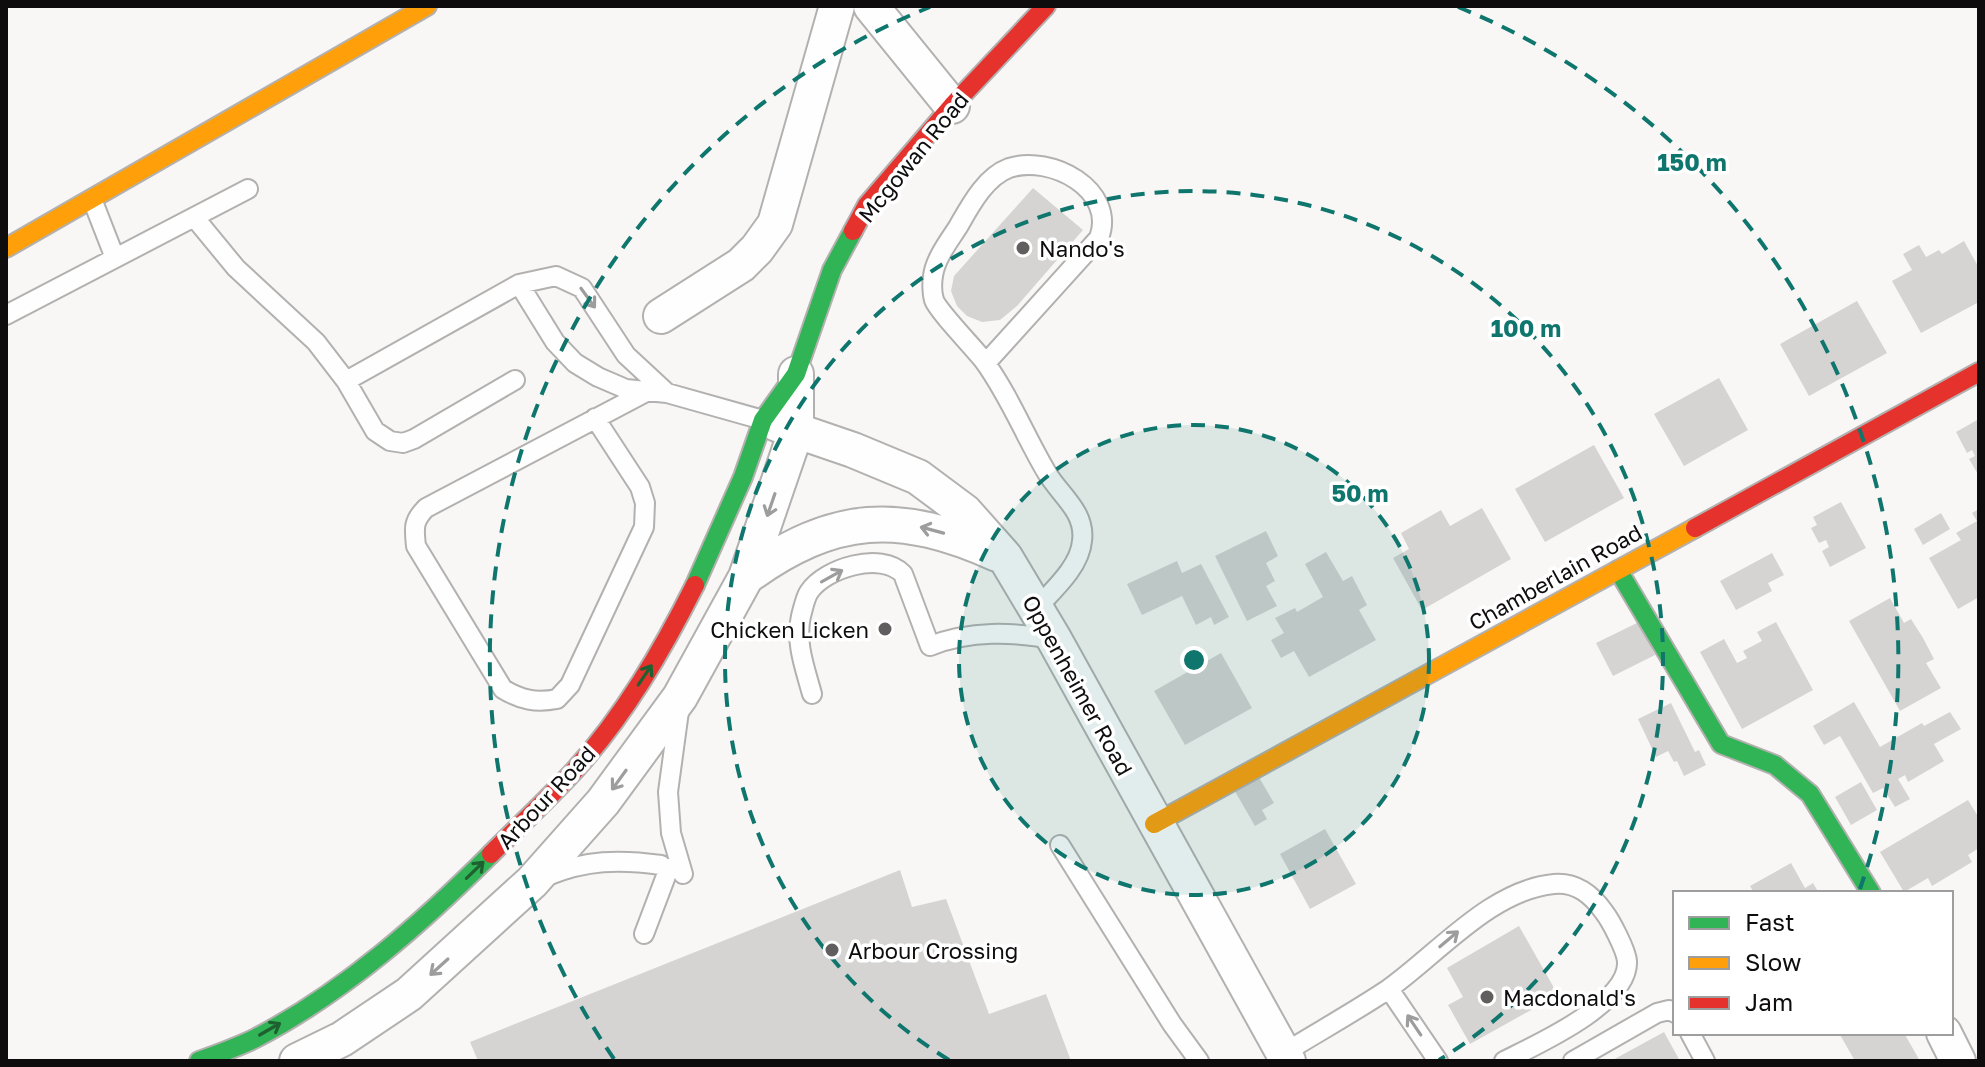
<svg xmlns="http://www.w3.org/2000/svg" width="1985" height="1067" font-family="'Golos Text',sans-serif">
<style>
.building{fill:#d5d4d3}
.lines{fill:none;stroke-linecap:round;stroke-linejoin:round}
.lane-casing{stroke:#b3b1b0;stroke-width:22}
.street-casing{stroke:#b3b1b0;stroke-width:38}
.fast-casing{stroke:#b3b1b0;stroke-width:22}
.slow-casing{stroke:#b3b1b0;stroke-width:22}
.jam-casing{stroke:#b3b1b0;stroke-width:22}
.lane{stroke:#fefefe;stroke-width:18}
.street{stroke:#fefefe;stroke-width:34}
.fast{stroke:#30b455;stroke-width:18}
.slow{stroke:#ff9f0a;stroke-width:18}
.jam{stroke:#e5322d;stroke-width:18}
.oneway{stroke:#9e9d9d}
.oneway2{stroke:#1f6030}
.ring{fill:none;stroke:#0f766e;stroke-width:4;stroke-dasharray:14 10}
.poi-dot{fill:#605e5e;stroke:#fff;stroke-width:3}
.labels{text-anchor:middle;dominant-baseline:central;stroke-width:7;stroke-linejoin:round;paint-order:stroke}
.street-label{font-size:22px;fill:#0e0c0c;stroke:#fff}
.poi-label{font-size:22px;fill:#0e0c0c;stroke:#fff;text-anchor:start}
.centre{fill:#0f766e;stroke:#fff;stroke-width:4}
.ring-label{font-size:24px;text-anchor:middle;font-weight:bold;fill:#0f766e;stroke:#fff;stroke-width:7;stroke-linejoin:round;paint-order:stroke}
</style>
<rect width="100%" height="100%" fill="#f9f7f5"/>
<path class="building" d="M1033,188l50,42 -66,76 -17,14 -18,2 -15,-6 -10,-10 -6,-15 3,-15z
M1964,241l15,27v34l-58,31 -29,-52 20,-11 -9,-16 16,-9 7,12 13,-7 3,4z
M1857,301l30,52 -78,43 -29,-52z
M1719,378l29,52 -64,36 -30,-52z
M1979,419v57l-10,-17 6,-3 -3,-6 -5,3 -11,-21z
M1594,445l30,53 -79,44 -30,-53z
M1841,502l25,46 -36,19 -8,-16 7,-4 -3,-7 -7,3 -8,-15 6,-3 -4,-8z
M1482,508l29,51 -89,51 -29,-52 16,-9 -8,-16 40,-23 9,16z
M1979,509v88l-21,12 -29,-51 32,-18 -5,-7 21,-12 -5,-8z
M1941,513l9,16 -27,16 -9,-16z
M1266,531l12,25 -12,7 9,18 -9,5 11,20 -30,15 -32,-65z
M1326,552l17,29 9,-5 15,29 -8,5 17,30 -67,37 -15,-26 -13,7 -10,-18 13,-7 -9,-15 20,-10 2,4 26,-15 -18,-33z
M1772,553l12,22 -16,8 4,8 -36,19 -16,-29z
M1177,561l5,12 19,-9 28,53 -15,8 -3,-8 -15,8 -14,-29 -40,19 -15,-31z
M1890,598l14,25 7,-4 12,19 11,21 -8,4 15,25 -41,23 -51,-90z
M1639,622l16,33 -42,21 -17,-33z
M1776,622l37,68 -71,39 -42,-77 24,-13 13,24 10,-5 -4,-7 19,-10 -5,-9z
M1221,653l31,55 -67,37 -31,-54z
M1854,702l26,45 42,-24 2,3 26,-14 11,17 -27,15 10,17 -36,21 -3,-7 -7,4 12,20 -15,8 -12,-19 -10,5 -33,-57 -16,9 -11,-19z
M1671,703l24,49 4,-2 7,15 -22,11 -7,-15 -3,1 -6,-11 -12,6 -18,-38z
M1257,774l17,29 -12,7 5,9 -12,7 -22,-38z
M1861,782l16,28 -26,15 -16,-28z
M1968,800l11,18v30l-11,7 4,7 -40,24 -4,-8 -24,14 -24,-40z
M1325,829l31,55 -46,25 -30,-55z
M1791,863l14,25 8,-5 6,10h-65l-4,-7z
M900,870l12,37 34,-8 43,115 57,-20 25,67h-593l-8,-19z
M1519,926l39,69 -88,49 -22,-39 15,-8 -16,-29z
M1664,1032l16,29h-69z
M1839,1033h65l16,28h-65z"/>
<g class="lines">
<defs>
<path id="lane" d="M92,199l23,59
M194,217l42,51 80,74 30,39 29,50 15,10 13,2 11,-4 101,-59
M519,284l36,58 20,21 23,14 28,12 41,4 96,27
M6,315l242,-126
M986,363l113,-125c18,-48 -48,-84 -90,-70 -24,9 -39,38 -51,59 -9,14 -23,32 -25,49 -1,6 -1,17 1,24 4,11 40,48 50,61 25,34 41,75 63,112 13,22 39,39 35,68 -2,26 -30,50 -47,69
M346,381l173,-97 37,-8 26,12 44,67 41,38
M595,418l45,69 5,16 -1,24 -74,158 -13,14c-21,4 -36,1 -54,-10l-87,-143c-2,-18 -3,-25 10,-38l222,-117
M812,694c-7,-26 -17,-51 -11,-78 2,-7 4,-18 8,-24 16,-24 72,-41 94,-18l27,72c41,-16 82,-14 124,-7
M680,704l-12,88 3,41 12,41
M1060,845l112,179 27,37
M547,876c39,-16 72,-17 114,-11
M644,934l25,-66
M1389,989l49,72
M1690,1033l15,28
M1284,1053c34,-21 70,-41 103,-63 50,-35 103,-100 167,-106 23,-2 38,11 50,28 7,9 22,38 23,49 3,42 -91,84 -123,100
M1573,1061l84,-48 12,-3 6,3"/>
<path id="street" d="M871,6l81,100
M661,316l80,-51 16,-16 18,-25 62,-218
M777,424l76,26 65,27 47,35 40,45 49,82 234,422
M746,577c88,-64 153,-67 251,-23
M1944,1033l14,28
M297,1061l45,-22 67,-45 123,-112 71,-80 77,-105 66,-120 50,-146v-57"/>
<path id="fast" d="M1618,570l103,174 54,21 35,29 61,99
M695,585l48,-108 20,-57 33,-46 36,-104 21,-39
M199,1061c19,-7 39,-14 57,-23 88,-46 165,-114 235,-184"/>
<path id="slow" d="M6,248l421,-242
M1154,824l541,-296"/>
<path id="jam" d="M853,231l14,-26 85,-99 94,-100
M1695,528l284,-156
M491,854c28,-28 57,-55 83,-83 50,-55 88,-120 121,-186"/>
</defs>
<use href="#lane" class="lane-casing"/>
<use href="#street" class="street-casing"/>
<use href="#fast" class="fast-casing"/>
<use href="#slow" class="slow-casing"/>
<use href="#jam" class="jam-casing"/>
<use href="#lane" class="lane"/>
<use href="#street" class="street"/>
<use href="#fast" class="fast"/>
<use href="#slow" class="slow"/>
<use href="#jam" class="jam"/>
</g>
<defs><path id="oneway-shaft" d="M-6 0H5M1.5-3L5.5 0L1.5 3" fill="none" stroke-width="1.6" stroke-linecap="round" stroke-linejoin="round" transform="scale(2)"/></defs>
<g class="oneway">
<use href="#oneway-shaft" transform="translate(588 298) rotate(54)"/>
<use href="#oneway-shaft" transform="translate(771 505) rotate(109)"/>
<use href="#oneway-shaft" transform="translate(932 530) rotate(-165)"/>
<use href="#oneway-shaft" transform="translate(832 576) rotate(-29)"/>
<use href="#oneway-shaft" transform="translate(619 780) rotate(126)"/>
<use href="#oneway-shaft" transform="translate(1449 939) rotate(-40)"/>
<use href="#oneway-shaft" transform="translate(439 967) rotate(138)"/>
<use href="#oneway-shaft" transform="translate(1414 1025) rotate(-124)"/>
</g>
<g class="oneway2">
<use href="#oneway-shaft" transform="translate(645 675) rotate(-56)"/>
<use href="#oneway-shaft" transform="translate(475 870) rotate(-44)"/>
<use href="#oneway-shaft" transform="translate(270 1029) rotate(-30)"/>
</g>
<circle cx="1194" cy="660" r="235" fill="#0f766e" fill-opacity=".12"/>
<g class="ring">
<circle cx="1194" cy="660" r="235"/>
<path d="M949 1060A469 469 0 1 1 1439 1060"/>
<path d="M614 1059A704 704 0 0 1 930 7M1458 7A704 704 0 0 1 1860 889"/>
</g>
<g class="poi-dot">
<circle cx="1023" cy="248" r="8"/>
<circle cx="885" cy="629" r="8"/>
<circle cx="832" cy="950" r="8"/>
<circle cx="1487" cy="997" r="8"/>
</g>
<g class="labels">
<g class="street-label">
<text transform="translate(913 157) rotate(-51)">Mcgowan Road</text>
<text transform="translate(1555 577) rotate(-29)">Chamberlain Road</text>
<text transform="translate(1078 685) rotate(61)">Oppenheimer Road</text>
<text transform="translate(546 797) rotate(-47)">Arbour Road</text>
</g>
<g class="poi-label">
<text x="1039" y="248">Nando's</text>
<text x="869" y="629" text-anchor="end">Chicken Licken</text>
<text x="848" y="950">Arbour Crossing</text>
<text x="1503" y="997">Macdonald's</text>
</g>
</g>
<circle cx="1194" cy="660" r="12" class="centre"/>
<g class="ring-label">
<text x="1692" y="171">150 m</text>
<text x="1526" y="337">100 m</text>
<text x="1360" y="502">50 m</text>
</g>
<rect width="1985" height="1067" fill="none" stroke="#0e0c0c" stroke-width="16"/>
<rect x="1673" y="891" width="280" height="144" fill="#ffffff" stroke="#9f9e9e" stroke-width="2"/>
<rect x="1689" y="917" width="40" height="12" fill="#30b455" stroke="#9f9e9e" stroke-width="2"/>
<text x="1745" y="931" font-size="24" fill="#0e0c0c">Fast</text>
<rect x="1689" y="957" width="40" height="12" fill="#ff9f0a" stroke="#9f9e9e" stroke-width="2"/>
<text x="1745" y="971" font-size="24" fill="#0e0c0c">Slow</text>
<rect x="1689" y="997" width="40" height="12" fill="#e5322d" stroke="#9f9e9e" stroke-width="2"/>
<text x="1745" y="1011" font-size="24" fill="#0e0c0c">Jam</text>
</svg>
